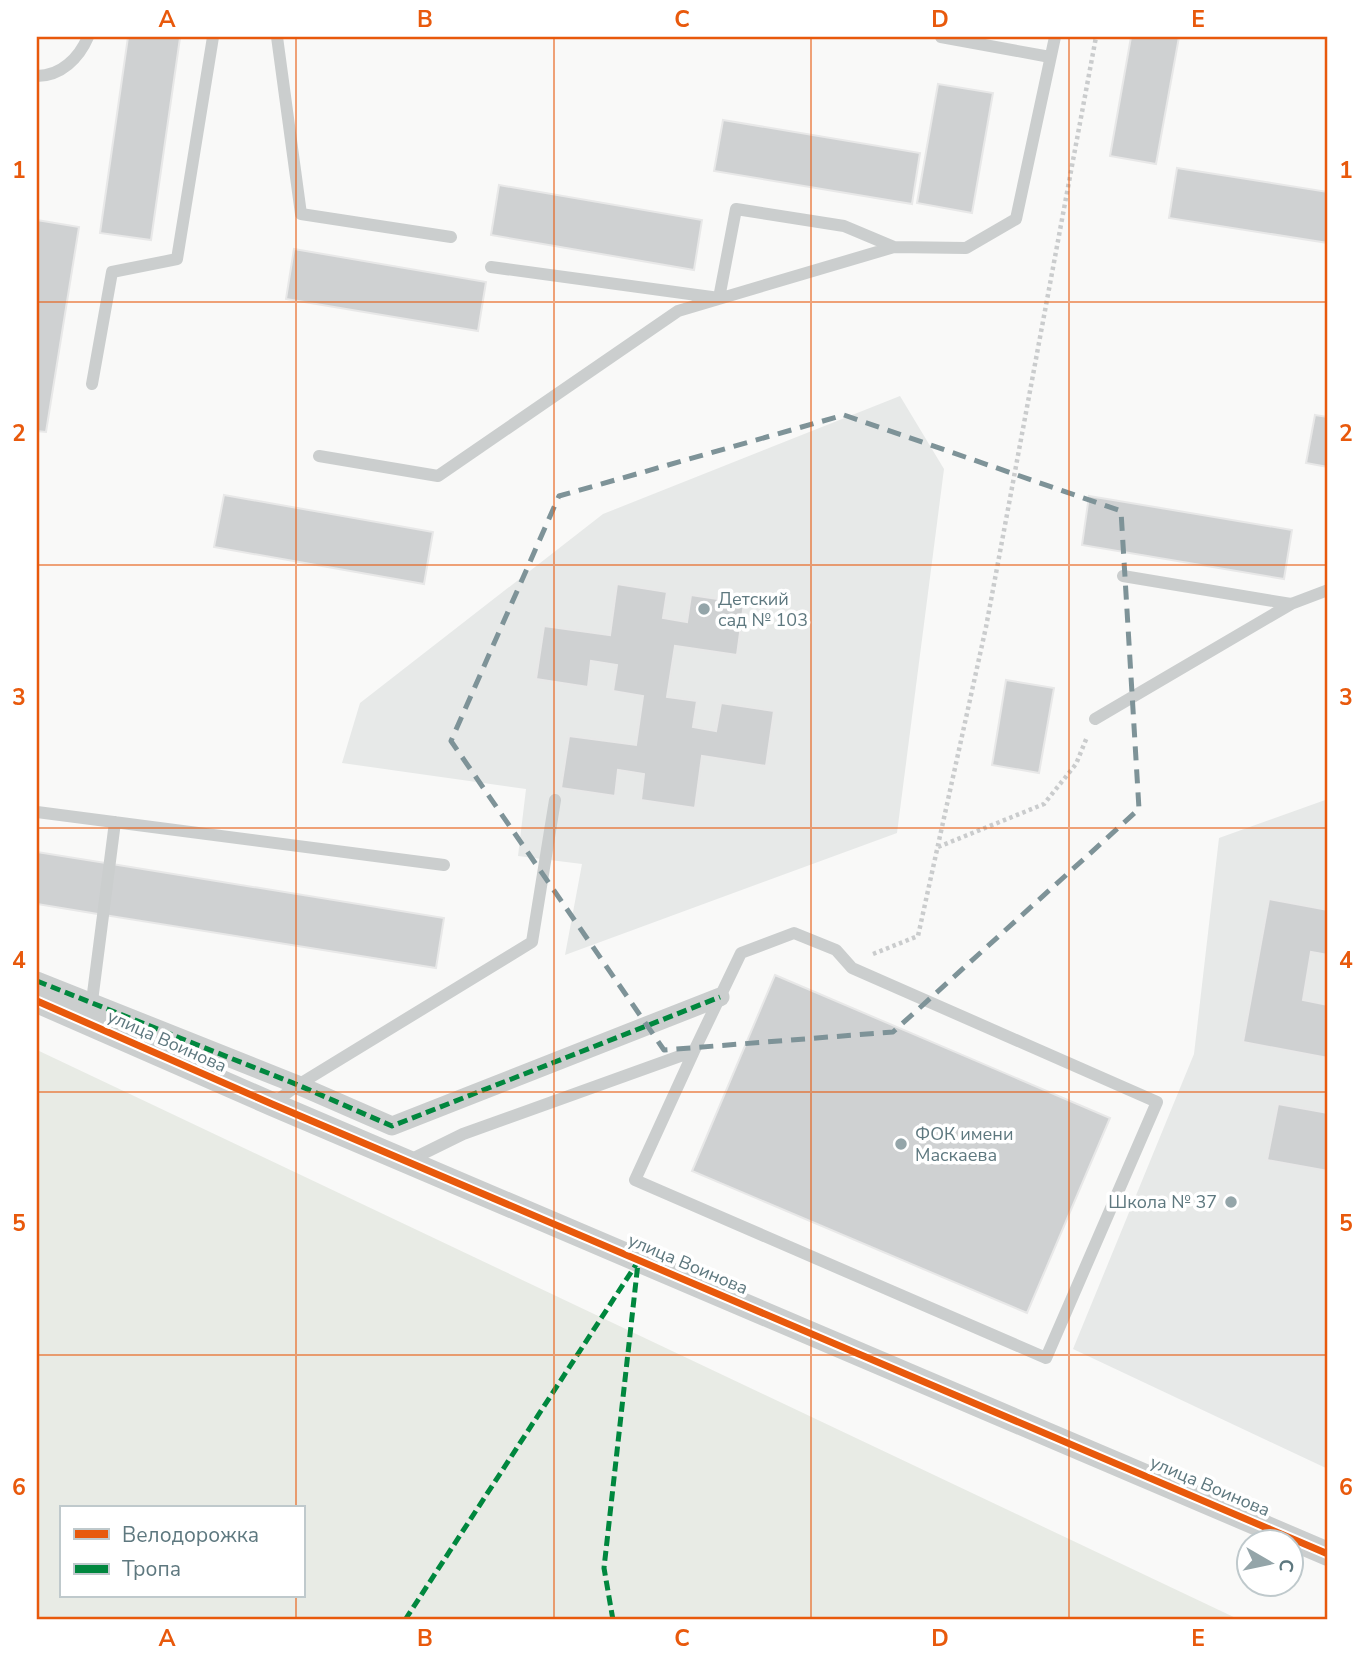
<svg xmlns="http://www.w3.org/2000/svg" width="1365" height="1657" font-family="'Nunito Sans',sans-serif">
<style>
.built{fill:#e7e9e8}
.green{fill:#e8ebe5;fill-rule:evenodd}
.building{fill:#cfd1d2;stroke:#e8e8e8;stroke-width:2}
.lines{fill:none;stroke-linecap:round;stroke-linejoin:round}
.path{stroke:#cacccd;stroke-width:4.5;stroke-dasharray:3.5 3.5;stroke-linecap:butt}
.service{stroke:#cbcece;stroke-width:12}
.pedestrian{stroke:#cbcece;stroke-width:19}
.minor{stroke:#cbcece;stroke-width:24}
.quiet{stroke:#00873e;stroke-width:5;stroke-dasharray:10 5;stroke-linecap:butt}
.cycleway-casing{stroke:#fff;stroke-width:11}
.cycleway{stroke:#e8590c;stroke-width:7}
.marked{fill:none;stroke:#7e9398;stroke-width:5;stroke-dasharray:14 9;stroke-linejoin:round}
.grid{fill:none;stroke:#e8590c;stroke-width:2;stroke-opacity:0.55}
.poi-dot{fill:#94a5a9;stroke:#fff;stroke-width:2.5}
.labels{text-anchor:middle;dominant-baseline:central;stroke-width:7;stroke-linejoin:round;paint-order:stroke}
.poi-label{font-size:18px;fill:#5e787f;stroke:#fff;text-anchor:start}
.street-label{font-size:18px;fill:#5e787f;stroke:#fff}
.neatline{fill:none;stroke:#e8590c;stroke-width:2.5}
.grid-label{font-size:23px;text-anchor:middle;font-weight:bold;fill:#e8590c}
</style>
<rect width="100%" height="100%" fill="#f9f9f8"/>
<path class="built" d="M900,396l44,73 -47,364 -332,122 17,-91 -64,-8 8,-67 -184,-26 18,-60 243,-189z
M1328,799v670l-255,-120 121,-295 25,-216z"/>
<path class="green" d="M37,1050l1203,570h-1203zM61,1508h242v88h-242z"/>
<path class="building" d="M128,37l52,1 -29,202 -51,-7z
M1131,37h48l-23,127 -46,-8z
M938,84l55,9 -21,120 -55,-10z
M723,120l197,33 -8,51 -198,-33z
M1177,168l151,24v51l-159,-25z
M499,185l203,35 -8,50 -203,-35z
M37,220l42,7 -33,205 -9,-1z
M294,249l192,33 -8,49 -192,-32z
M1315,415l13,2v50l-22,-4z
M224,495l209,37 -9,52 -210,-37z
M1089,496l203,34 -8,49 -202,-34z
M617,584l50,8 -4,26 24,4 4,-27 53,8 -7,52 -62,-9 -8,51 30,4 -4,26 23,4 5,-28 53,8 -8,55 -64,-10 -7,52 -54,-8 3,-26 -26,-4 -3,26 -54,-8 8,-52 67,9 7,-49 -30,-5 4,-26 -26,-4 -3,26 -52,-8 8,-53 66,9z
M1006,680l48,8 -15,85 -47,-8z
M37,852l75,12 -8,51 -67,-11z
M112,864l332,54 -8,50 -332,-53z
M1269,899l59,11v45l-17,-3 -8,48 25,5 -2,13h2v40l-85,-16z
M775,975l335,143 -83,195 -335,-142z
M1278,1104l50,9v58l-61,-11z"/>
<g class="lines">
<path class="path" d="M938,847l106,-43 32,-40 11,-27
M873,954l45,-18 68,-309 110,-590"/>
<path class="service" d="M277,37l24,177 150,23
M941,37l109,20
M37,76c24,0 42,-18 51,-39
M491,267l228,31 17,-89 108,17 50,21
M92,384l20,-112 65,-13 36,-222
M319,456l119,20 240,-165 216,-64 72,1 50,-29 39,-182
M1123,576l168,28 37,-14
M1095,719l196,-115
M37,812l407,53
M91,1009l24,-187
M272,1104l26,-19 234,-143 23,-142
M408,1161l55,-27 231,-83 47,-98 53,-20 42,17 16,18 305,134 -111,256 -411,-178 59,-129"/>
<path class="pedestrian" d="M37,981l261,104 94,41 328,-129"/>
<path class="minor" d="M37,1001l235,103 1056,450"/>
<path class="quiet" d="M37,981l261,104 94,41 328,-129
M405,1620l234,-360
M613,1620l-9,-52 34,-305"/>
<defs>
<path id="cycleway" d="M37,1001l235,103 1056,450"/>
</defs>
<use href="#cycleway" class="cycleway-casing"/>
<use href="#cycleway" class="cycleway"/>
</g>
<path class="marked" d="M844,415l277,96 18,298 -246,223 -229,18 -213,-309 108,-245z"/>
<path class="grid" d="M296,37v1471M554,37v1583M811,37v1583M1069,37v1583M37,302h1291M37,565h1291M37,828h1291M37,1092h1291M37,1355h1291M296,1596v24"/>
<g class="poi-dot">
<circle cx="704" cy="609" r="7"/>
<circle cx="901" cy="1144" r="7"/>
<circle cx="1231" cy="1202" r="7"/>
</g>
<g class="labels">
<g class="poi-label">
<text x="718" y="599">Детский<tspan x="718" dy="21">сад № 103</tspan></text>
<text x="915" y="1134">ФОК имени<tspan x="915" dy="21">Маскаева</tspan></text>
<text x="1217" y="1202" text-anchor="end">Школа № 37</text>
</g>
<g class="street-label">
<text transform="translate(167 1041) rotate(24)">улица Воинова</text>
<text transform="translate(688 1264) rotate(23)">улица Воинова</text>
<text transform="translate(1210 1486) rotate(23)">улица Воинова</text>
</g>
</g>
<rect width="1365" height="1657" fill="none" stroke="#ffffff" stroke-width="77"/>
<rect x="60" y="1506" width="245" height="91" fill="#ffffff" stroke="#bfc9cc" stroke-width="2"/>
<rect x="74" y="1529" width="35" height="10" fill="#e8590c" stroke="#bfc9cc" stroke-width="2"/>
<text x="122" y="1542" font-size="21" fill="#5e787f">Велодорожка</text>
<rect x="74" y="1564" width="35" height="10" fill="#00873e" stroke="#bfc9cc" stroke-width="2"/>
<text x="122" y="1576" font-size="21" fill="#5e787f">Тропа</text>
<g transform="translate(1270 1563) rotate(99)"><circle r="33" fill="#ffffff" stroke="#bfc9cc" stroke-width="2"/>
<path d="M0-5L12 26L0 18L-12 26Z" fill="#94a5a9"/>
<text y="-10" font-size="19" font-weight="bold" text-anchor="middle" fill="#5e787f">С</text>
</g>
<rect x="38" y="38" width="1288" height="1580" class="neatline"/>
<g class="grid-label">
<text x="167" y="27">A</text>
<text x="425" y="27">B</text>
<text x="682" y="27">C</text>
<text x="940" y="27">D</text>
<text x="1198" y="27">E</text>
<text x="19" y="178">1</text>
<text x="1346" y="178">1</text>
<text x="19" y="441">2</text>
<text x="1346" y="441">2</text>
<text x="19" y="705">3</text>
<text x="1346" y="705">3</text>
<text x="19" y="968">4</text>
<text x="1346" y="968">4</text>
<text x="19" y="1231">5</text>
<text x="1346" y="1231">5</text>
<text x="19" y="1495">6</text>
<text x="1346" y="1495">6</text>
<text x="167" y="1646">A</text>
<text x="425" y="1646">B</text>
<text x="682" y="1646">C</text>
<text x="940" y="1646">D</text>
<text x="1198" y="1646">E</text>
</g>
</svg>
